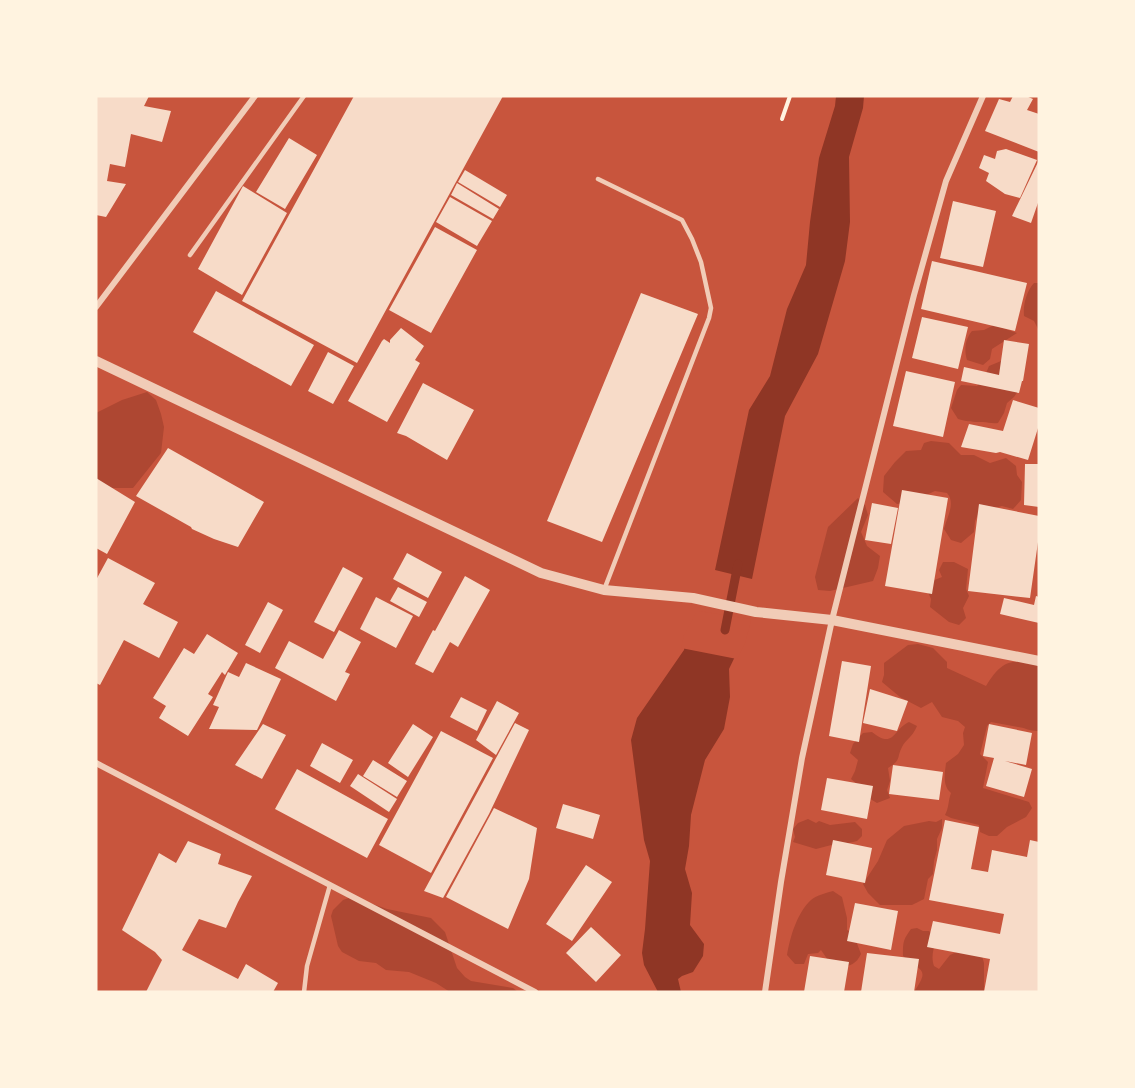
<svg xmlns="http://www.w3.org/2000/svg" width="1135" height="1088" font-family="'Open Sans',sans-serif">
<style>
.green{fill:#ae4732}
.water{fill:#8f3625}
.pier{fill:#c8553d}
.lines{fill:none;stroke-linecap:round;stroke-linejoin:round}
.stream{stroke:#8f3625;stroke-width:9}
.building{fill:#f7dbc8}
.path{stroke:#fff3e0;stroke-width:4}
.service{stroke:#f1ccb7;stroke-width:4.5}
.minor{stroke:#f1ccb7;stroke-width:6}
.tertiary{stroke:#f1ccb7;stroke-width:10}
</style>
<rect width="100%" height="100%" fill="#c8553d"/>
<path class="green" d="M1034,283h5v78l-1,-32 -4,-8 -10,-5c-1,-11 2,-24 10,-33z
M994,325l23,8 -25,16 -2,10 -7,6 -16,-5c-3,-10 -2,-21 5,-29l12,-1z
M1006,359l14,29 -6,9 -7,6 -3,10 -6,10c-6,1 -10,-1 -15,-1 -11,0 -14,0 -25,-3l-7,-11 6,-18 4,-5 16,1 7,-8 5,-12z
M147,392l9,8 5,14 3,13 -3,26 -28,35h-24l-13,-4v-71l26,-13z
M931,441l18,2 12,12h13l16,8 16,-5 10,8 1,9 5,7 -1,18 -8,9 -11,-3 -23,6 -4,9 -1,11 -13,11 -10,-3 -7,-11c3,-12 12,-26 3,-36l-12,-2 -24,11 -14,2 -14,-12 1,-16 11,-14 11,-11 15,-1 3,-7z
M858,498l7,7 3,10 -7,17 6,14 13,10 -2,12 -5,13 -43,10 -12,-1 -3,-13 13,-50z
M943,562h11l14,7 -2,20 3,7 -6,12 3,10 -7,7 -10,-3 -19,-15 1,-8 -4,-9 5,-9 10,-4 -3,-7z
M918,644l15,4 14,14v6l39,18c15,-25 25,-28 53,-22v67c-11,0 -12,-3 -21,-4 -9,-2 -18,-3 -27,-5l-4,4 -7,28 8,8 -5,26 46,14 3,6 -6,9 -19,10 -10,9h-8l-9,-4 -1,-7 -28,-7 -6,-3c4,-7 3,-14 6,-22 -9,-7 -6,-20 -5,-30l12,-9 6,-9 -1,-12 2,-6 -7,-6 -16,-4 -10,-15 -11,6 -21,-11 -18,-15 2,-7v-12l24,-18z
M909,722l8,4c-5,12 -11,13 -15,21 -6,12 0,12 -14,21l2,13 -3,9 3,8 -13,5 -10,-6 -3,-7 -13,-11 4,-8 3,-11 -8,-7 3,-9 10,-11 9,-1c22,18 21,-3 37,-10z
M808,819l8,4 3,-2 11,4 25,-3 7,7v7l-5,5 -12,3 -6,-1 -23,6 -23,-7 2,-5 -2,-8 5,-6z
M942,819v9l-5,11v11l-3,11 -1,13 -5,5 -4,20 -12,6h-32l-12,-12 -5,-9 15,-23 9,-21 17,-14 25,-5 7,1z
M833,891l9,6 5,21v12l6,3 8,21c-6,13 -16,14 -29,12l-11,-16 -3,3 -10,1 -4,10h-9l-8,-9c3,-18 10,-42 24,-55 6,-5 15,-7 22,-9z
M349,898l12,2 26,9 44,9 14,14 12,36 8,9 6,4 42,7 5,4h-68l-14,-9 -27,-11 -23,-2 -10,-7 -17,-2 -17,-9 -4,-6 -7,-30 2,-6 10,-10z
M917,928l6,3h6l4,4 3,6c-3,9 -5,16 -2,25l5,3 11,-14 16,-7 16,8 2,7v29h-70c17,-25 6,-20 -11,-36 0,-14 0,-16 8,-27z"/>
<path class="water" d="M836,96h28l-1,12 -14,49 1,65 -5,39 -27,93 -33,62 -33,163 -37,-9 34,-160 21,-34 17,-67 19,-44 4,-43 9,-64 16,-52z
M687,636l55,6 -13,27 1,28 -6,32 -19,31 -14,55 -2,31 -4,23 7,24 -2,32 14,19 -1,12 -10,16 -11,4 -4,3 3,13h-23l-14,-27 -2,-12 3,-24 5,-68 -6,-21 -13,-100 6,-22 47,-68z"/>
<path class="pier" d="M699,611l51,8 1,2 -6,22 -8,16 -56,-11 3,-13 12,-22z"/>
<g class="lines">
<path class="stream" d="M725,630l13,-66"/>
</g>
<path class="building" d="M96,96h53l-5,10 27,5 -9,31 -31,-8 -6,33 -15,-3 -3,17 19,3 -20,33 -10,-2z
M354,96h149l-146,267 -115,-62z
M1013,96h13l7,3 -6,11 12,4v38l-54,-21 14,-32 11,3z
M289,138l28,17 -32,54 -29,-17z
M1006,149l31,11 -17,38 -15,-4 -19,-13 3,-8 -10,-5 5,-13 11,4 2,-8z
M1039,160v40l-8,23 -19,-7z
M465,170l42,25 -7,12 -42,-25z
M457,183l42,26 -6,10 -42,-24z
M243,186l44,27 -45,82 -44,-26z
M450,197l42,24 -15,25 -41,-24z
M953,201l43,10 -13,56 -43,-9z
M435,227l42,23 -46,83 -42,-23z
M932,261l95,22 -12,48 -94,-22z
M216,291l98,54 -23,41 -98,-54z
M641,293l57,21 -96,228 -55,-21z
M922,317l46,10 -10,42 -46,-11z
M401,328l23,18 -9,14 5,3 -33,59 -39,-21 34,-60 2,-2 6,4v-3z
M1004,340l25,4 -6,37h-1l-3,12 -58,-12 3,-14 35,8z
M328,352l26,14 -21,38 -25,-13z
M906,371l49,11 -12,55 -50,-11z
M423,383l51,27 -27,50 -41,-24 -9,-3z
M1013,400l26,8v17l-11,35 -28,-8 -4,1 -35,-6 8,-23 34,7z
M168,448l96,54 -26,45 -24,-8 -22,-10 -1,-2 -55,-31z
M1025,464h14v43l-15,-2z
M96,478l39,24 -28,52 -11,-6z
M902,490l46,8 -16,96 -47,-8z
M872,503l26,5 -7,36 -26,-4z
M979,504l60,12v19l-9,63 -62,-7z
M407,553l35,19 -14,26 -35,-19z
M108,558l47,25 -12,21 35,18 -19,36 -35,-18 -24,45 -4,-2v-103z
M343,567l20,11 -29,54 -20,-10z
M465,576l25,14 -32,57 -8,-5 -17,31 -18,-9 18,-34 2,1z
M398,587l29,15 -8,15 -29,-16z
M1036,596l3,1v26l-39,-9 4,-16 30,7z
M376,597l37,19 -17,32 -36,-19z
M268,602l15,8 -23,43 -15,-8z
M339,630l22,12 -16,30 5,2 -14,27 -61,-33 14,-27 34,18z
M207,634l31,19 -13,22 -3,-3 -14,22 5,3 -25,39 -29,-18 7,-12 -13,-8 31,-50 10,6z
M842,661l29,5 -12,76 -30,-6z
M246,663l35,16 -24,51 -48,-1 10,-22 -6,-2 15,-33 11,5z
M870,689l38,12 -11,30 -34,-8z
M461,697l26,13 -10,21 -27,-14z
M497,701l22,12 -23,42 -20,-15z
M515,723l14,7 -40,84 -46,84 -19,-7z
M263,724l23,11 -24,44 -27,-14z
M413,724l20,13 -25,40 -20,-14z
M989,724l43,9 -6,32 -21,-4 27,8 -8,28 -38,-11 8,-28 -11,-2z
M441,731l52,27 -62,115 -52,-28z
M322,743l31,17 -13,23 -30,-17z
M373,760l34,21 -10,16 -34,-21z
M893,765l50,7 -4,28 -50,-6z
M297,769l91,50 -21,39 -92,-49z
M358,774l39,25 -8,13 -39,-26z
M827,778l46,8 -6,33 -46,-9z
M563,804l37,11 -7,24 -37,-11z
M494,808l43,20 -8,51 -21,50 -62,-32z
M945,820l34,7 -8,42 17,3 4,-22 35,7 3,-17 9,2v150h-55l6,-33 -63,-12 6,-26 67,13 4,-20 -75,-14z
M833,840l39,8 -7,35 -39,-8z
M188,841l33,13 -3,10 34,12 -14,26 -12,26 -27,-9 -17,31 56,29 8,-15 32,19 -5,9h-127l16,-32 -7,-8 -33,-22 37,-77 17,10z
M586,865l26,17 -40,59 -26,-17z
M855,903l43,8 -7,39 -44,-9z
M591,927l30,28 -25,27 -30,-29z
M867,953l52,6 -5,33h-53z
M810,956l39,6 -5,30h-40z"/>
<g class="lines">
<path class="path" d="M782,119l8,-23"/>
<path class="service" d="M598,179l84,41 10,19 9,23 10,46 -2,10 -105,272
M190,255l114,-159
M304,992l3,-26 23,-81"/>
<path class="minor" d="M96,307l159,-211
M96,763l439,229
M765,992l16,-110 21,-124 30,-138 82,-325 32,-114 37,-85"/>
<path class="tertiary" d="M96,361l445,212 63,17 89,8 63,14 76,8 207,41"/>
</g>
<rect width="1135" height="1088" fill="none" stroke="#fff3e0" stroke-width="195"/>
</svg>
